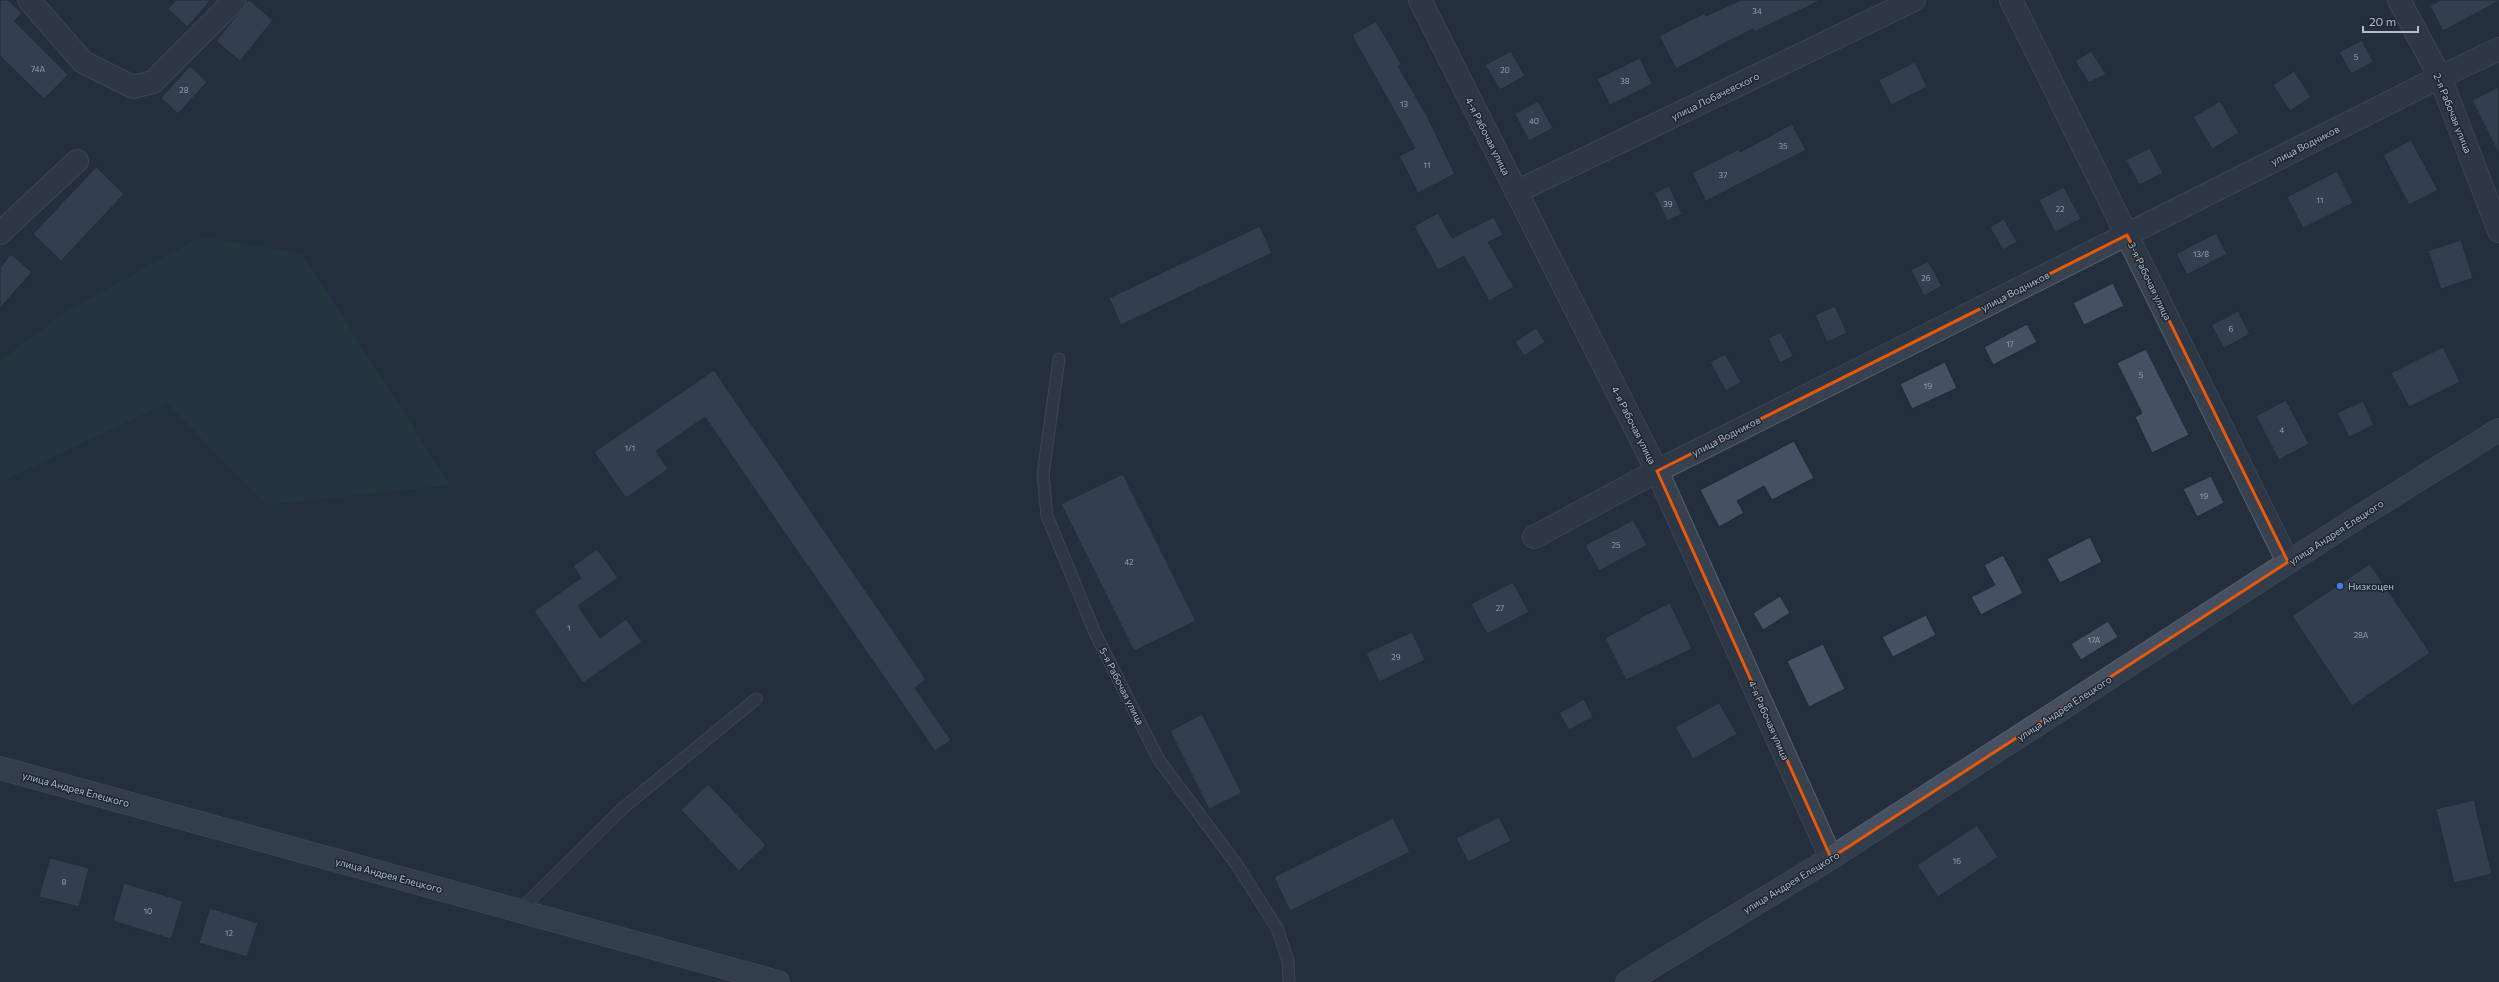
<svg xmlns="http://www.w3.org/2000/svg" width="2499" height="982" font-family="Commissioner,sans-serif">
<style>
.green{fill:#263c3f}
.building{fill:#455162;stroke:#1f2835}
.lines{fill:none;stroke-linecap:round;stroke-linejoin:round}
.service-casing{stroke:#565f6c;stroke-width:13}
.minor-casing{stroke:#565f6c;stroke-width:24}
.secondary-casing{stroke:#565f6c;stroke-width:24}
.service{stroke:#38414e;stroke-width:11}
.minor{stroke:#38414e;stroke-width:22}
.secondary{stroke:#465061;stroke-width:22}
.marked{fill:none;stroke:#e8590c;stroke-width:3;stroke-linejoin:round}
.shop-dot{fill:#3f7fe0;stroke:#1d2633;stroke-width:1.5}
.labels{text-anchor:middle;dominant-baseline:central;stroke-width:3;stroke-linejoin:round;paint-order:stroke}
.number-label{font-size:8px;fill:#98a1af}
.street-label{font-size:10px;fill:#b4bcc9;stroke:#1d2633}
.poi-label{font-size:10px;fill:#b4bcc9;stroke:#1d2633;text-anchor:start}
</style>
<rect width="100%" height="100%" fill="#242f3e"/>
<path class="green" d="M201,237l101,17 148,231 -184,20 -99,-102 -167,79v-121l68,-50z"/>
<path class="building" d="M0,0h8l14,13 -8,8 54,54 -24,24 -44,-43z
M176,0h35l-24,27 -19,-18z
M249,0l24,20 -33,41 -24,-20z
M1741,0h80l-67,32 -1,-3 -32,16 -45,24 -17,-33 46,-23 1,3z
M2441,0h58v1l-56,30 -13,-25z
M1376,21l25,43 -3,2 29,50 28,58 -37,19 -19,-37 16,-8 -63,-113z
M2362,40l11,22 -22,12 -12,-22z
M1511,51l14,25 -25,14 -15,-25z
M2091,51l15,23 -17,9 -14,-22z
M1640,58l12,26 -42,21 -13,-26z
M1915,62l12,25 -36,18 -12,-25z
M190,66l17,16 -29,32 -17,-16z
M2294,71l17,26 -21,14 -17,-26z
M2499,87v67l-27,-54z
M1538,101l15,27 -24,13 -14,-27z
M2220,101l19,32 -27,16 -19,-32z
M1792,124l14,26 -100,51 -14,-28 47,-24 1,3z
M2411,140l27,50 -29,15 -26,-50z
M2150,148l13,25 -24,12 -13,-25z
M96,167l28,27 -63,67 -28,-27z
M2337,171l16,32 -50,25 -16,-31z
M1669,186l13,28 -15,7 -13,-28z
M2064,187l17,32 -26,13 -16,-32z
M1438,213l14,25 42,-21 9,18 -15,7 26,45 -25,14 -25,-45 -26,14 -24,-44z
M2004,219l13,23 -14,8 -13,-23z
M1260,226l12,27 -151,72 -12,-27z
M2216,233l11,21 -40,21 -11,-21z
M2461,240l12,38 -32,11 -13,-38z
M11,254l21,18 -32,36v-40z
M1928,261l14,25 -18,10 -13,-26z
M2113,283l11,23 -40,19 -11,-22z
M1835,306l12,27 -20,9 -12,-27z
M2238,311l12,23 -26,14 -13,-23z
M2027,324l10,18 -44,23 -9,-18z
M1536,328l9,14 -21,14 -9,-14z
M1781,332l12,24 -13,7 -12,-25z
M2443,347l17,35 -51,25 -18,-34z
M2146,349l43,86 -37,18 -17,-36 7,-4 -25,-50z
M1725,354l16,28 -15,9 -16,-29z
M1945,362l12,26 -45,21 -12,-25z
M714,370l212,309 -11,9 36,52 -16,11 -230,-334 -49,34 12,18 -42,29 -32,-46z
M2286,400l23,44 -30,16 -23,-44z
M2363,401l11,24 -25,12 -12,-24z
M1794,441l20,37 -42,22 -8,-14 -27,15 7,12 -25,14 -19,-37z
M1123,474l73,147 -62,30 -73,-147z
M2211,476l13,27 -27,14 -14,-28z
M1633,520l14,25 -48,26 -14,-26z
M2090,537l12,25 -42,21 -13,-24z
M597,549l21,29 -40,28 22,32 26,-19 16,23 -59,41 -49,-72 47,-33 -8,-12z
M2003,555l20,38 -42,22 -10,-18 24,-12 -11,-20z
M2370,564l60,89 -78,53 -60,-90z
M1513,582l16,30 -42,22 -16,-30z
M1780,596l10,17 -27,17 -10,-17z
M1670,603l22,46 -66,31 -21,-42 35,-18 -1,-2z
M1926,615l10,20 -43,22 -11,-20z
M2108,621l10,16 -37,23 -10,-16z
M1412,632l13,28 -46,22 -13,-29z
M1823,644l22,45 -36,18 -22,-46z
M1584,699l9,18 -24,13 -10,-17z
M1719,703l18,31 -44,25 -18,-32z
M1202,714l40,79 -33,16 -39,-78z
M708,784l58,61 -27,26 -58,-61z
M2474,800l18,74 -38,9 -18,-74z
M1499,817l12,24 -43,21 -12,-24z
M1393,818l17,34 -120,59 -16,-34z
M1977,825l21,32 -60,40 -21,-32z
M50,858l39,10 -10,39 -40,-10z
M124,883l59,18 -12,38 -58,-18z
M210,908l48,15 -11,34 -48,-14z"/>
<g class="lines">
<defs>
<path id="service" d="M1059,359l-16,115 4,42 49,119 63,125 78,105 40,63 11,33 1,21
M519,911l104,-103 133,-109"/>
<path id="minor" d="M29,0l54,62 50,25 20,-5 82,-82
M1420,0l237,471 174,387
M2011,0l277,562
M2399,0l41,77 59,154
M1516,192l398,-192
M0,233l77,-72
M1534,537l123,-66 783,-394 59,-28"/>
<path id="secondary" d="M0,768l778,214
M1627,982l204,-124 515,-333 153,-95"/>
</defs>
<use href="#service" class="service-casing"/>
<use href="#minor" class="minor-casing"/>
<use href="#secondary" class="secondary-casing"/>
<use href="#service" class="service"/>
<use href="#minor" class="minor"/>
<use href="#secondary" class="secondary"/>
</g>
<path d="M0 0H2499V982H0ZM2127,235l161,327 -457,296 -174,-387z" fill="#242f3e" fill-opacity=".55" fill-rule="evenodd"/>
<path class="marked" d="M2127,235l161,327 -457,296 -174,-387z"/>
<circle class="shop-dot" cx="2340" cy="586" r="4"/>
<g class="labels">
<g class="number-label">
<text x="1757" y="11">34</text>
<text x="2356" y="57">5</text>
<text x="38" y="69">74А</text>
<text x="1505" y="70">20</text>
<text x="1625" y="81">38</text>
<text x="184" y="90">28</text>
<text x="1404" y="104">13</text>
<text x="1534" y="121">40</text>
<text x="1783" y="146">35</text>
<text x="1427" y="165">11</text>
<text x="1723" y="175">37</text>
<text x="2320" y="200">11</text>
<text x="1668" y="204">39</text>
<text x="2060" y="209">22</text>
<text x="2201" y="254">13/8</text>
<text x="1926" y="278">26</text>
<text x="2231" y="329">6</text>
<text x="2010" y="344">17</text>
<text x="2141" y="375">5</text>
<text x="1928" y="386">19</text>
<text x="2282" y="430">4</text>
<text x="630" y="448">1/1</text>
<text x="2204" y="496">19</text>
<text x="1616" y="545">25</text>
<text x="1129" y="562">42</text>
<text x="1500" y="608">27</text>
<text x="569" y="628">1</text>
<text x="2361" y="635">28А</text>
<text x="2094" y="640">17А</text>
<text x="1396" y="657">29</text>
<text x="1957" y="861">16</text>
<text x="64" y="882">8</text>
<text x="148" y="911">10</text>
<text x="229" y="933">12</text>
</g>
<g class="street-label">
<text transform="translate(1715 96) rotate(-26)">улица Лобачевского</text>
<text transform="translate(2453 113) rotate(68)">2-я Рабочая улица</text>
<text transform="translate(1488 136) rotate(63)">4-я Рабочая улица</text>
<text transform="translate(2305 145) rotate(-27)">улица Водников</text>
<text transform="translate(2150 281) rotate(64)">3-я Рабочая улица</text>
<text transform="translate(2015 291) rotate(-27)">улица Водников</text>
<text transform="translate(1634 425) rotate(63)">4-я Рабочая улица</text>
<text transform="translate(1726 436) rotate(-27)">улица Водников</text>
<text transform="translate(2336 532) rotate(-33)">улица Андрея Елецкого</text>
<text transform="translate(1122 686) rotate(63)">5-я Рабочая улица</text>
<text transform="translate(2064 708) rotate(-33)">улица Андрея Елецкого</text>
<text transform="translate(1769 720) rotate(66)">4-я Рабочая улица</text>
<text transform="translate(76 789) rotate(15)">улица Андрея Елецкого</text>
<text transform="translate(389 875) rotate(15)">улица Андрея Елецкого</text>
<text transform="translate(1791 882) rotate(-31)">улица Андрея Елецкого</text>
</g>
<g class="poi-label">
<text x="2348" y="586">Низкоцен</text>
</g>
</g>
<path d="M2363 26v6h55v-6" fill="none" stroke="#b4bcc9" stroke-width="2"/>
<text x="2369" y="26" font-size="12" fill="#b4bcc9" stroke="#1d2633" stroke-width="3" paint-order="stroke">20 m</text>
</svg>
